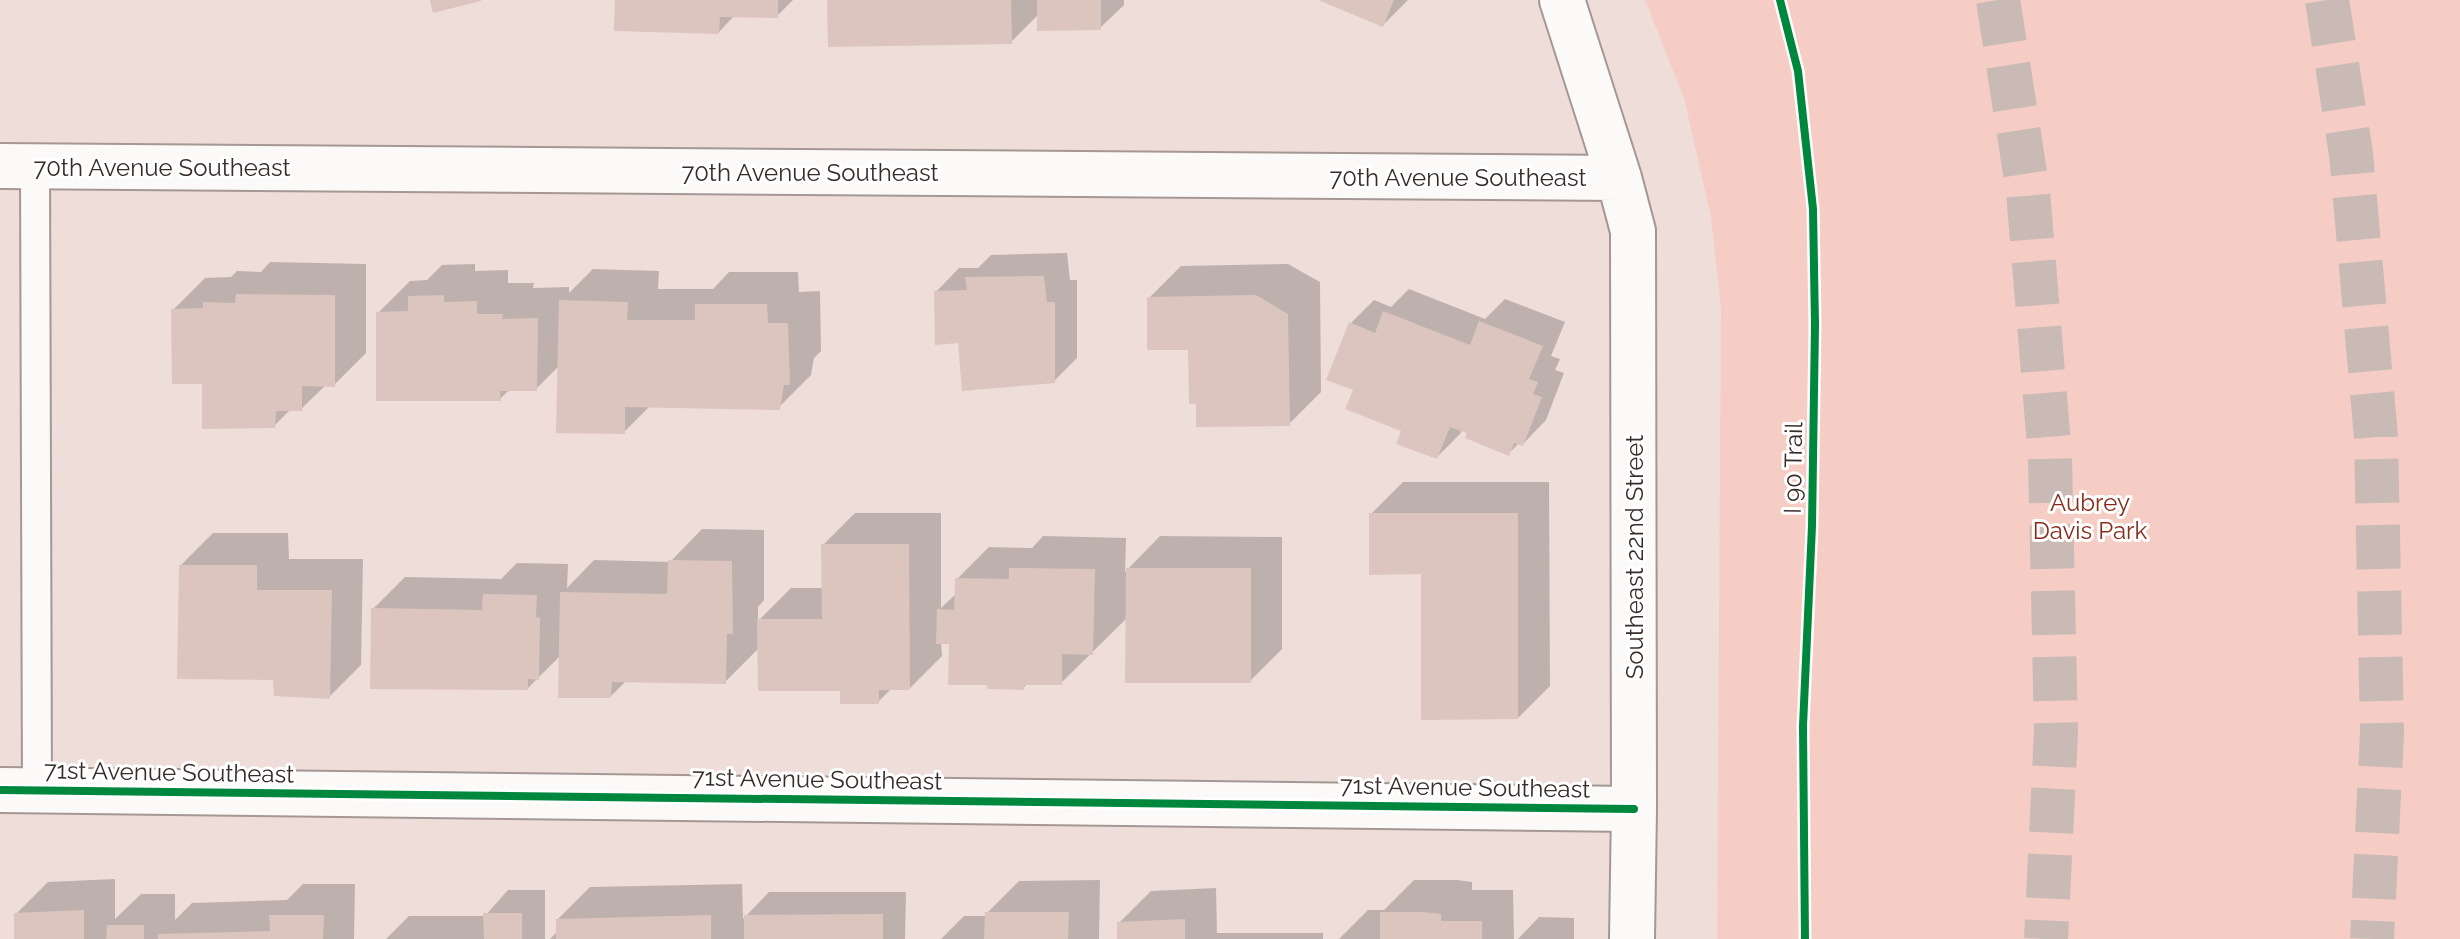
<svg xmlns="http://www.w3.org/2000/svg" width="2460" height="939" font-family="Raleway,sans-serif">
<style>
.green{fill:#f5cdc4}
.shadow{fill:#0003}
.building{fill:#dcc5bf}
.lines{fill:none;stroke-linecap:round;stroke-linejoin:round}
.motorway-tunnel{stroke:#c9bab6;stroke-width:44;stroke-dasharray:44 22;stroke-linecap:butt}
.service-casing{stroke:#a49794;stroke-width:32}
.minor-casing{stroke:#a49794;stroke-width:48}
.service{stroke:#fcfaf9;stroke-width:28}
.minor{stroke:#fcfaf9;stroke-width:44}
.cycleway-casing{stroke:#fff;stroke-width:13}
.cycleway{stroke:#00873e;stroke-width:8}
.labels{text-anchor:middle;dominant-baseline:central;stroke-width:6;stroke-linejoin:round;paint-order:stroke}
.street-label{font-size:24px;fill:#372c2a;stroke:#fff}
.park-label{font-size:24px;fill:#872c1b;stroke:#fff}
</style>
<rect width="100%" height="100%" fill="#eeddd9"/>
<path class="green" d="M1645,0h815v939h-743l4,-632 -10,-90 -27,-119z"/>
<path class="shadow" d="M617,0h176l-16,16 -42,-1 -16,17z
M829,0h295v5l-24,23 -61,-14 -28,28z
M1323,0h85l-25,25z
M1067,253l3,27h7v78l-23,23 -94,-40 -24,-49 23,-24h19l13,-13z
M270,262l96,2v89l-32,32h-8l-25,24h-10l-17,17 -69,-44 -32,-72 32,-32 26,-1 6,-6 24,1z
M475,264v7l33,-1v13h26l-1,5 36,-1v6l24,-24 66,2 -1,18h55l16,-17h69l1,20 21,-1 1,60 -7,7 -3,17 -32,32 -128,-2 -27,27 -64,-67 -24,24h-26l-10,10 -122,-86 32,-32 17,-1 15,-15z
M1288,264l32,18 1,110 -32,32 -91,-22 -8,-54 -41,-50 32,-32z
M1409,289l76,30 20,-20 60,23 -14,34 9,3 -5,11 9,3 -18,47 -23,24 -4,-1 -10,10 -47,-24 -2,5 -23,23 -82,-68 -4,-66 23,-23 17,7z
M1403,482h146l1,204 -32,32 -95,-146 -52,-58z
M855,513h86v95l16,-15v-14l32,-32 43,1 11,-12 83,2 -1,34 35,-36 122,1v112l-32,32 -122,-64 -67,66h-33l-5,5 -34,-5 -38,-41h-10l1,14 -32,32h-18l-14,14 -36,-14 -83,-40 -34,34 -98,-2 -16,16 -50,-41 -33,33 -155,-79 32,-32 96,2 16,-16 51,1 -1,24 27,-28 76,2 32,-33 62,1v70l-6,7v14l33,-33h32v-43z
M213,533h75l1,26h74l-2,106 -32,32 -148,-132z
M115,879v40l26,-25h34v26l17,-17 95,-3 16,-16h52l-1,55h-338v-25l32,-32z
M1100,880l-1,59h-158l23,-23h23v-3l32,-32z
M1414,880h43l15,2v8h41l1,49h-175l29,-29h16z
M742,884l1,35 26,-27h137l-1,47h-355l8,-8v-12l32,-32z
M1216,888l1,45h106v6h-204v-16l32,-32z
M508,890h37v49h-159l23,-23h76z
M1539,917l35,1v21h-56z"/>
<path class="building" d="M430,0h51v1l-48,12z
M615,0h163v18l-58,-1 -1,17 -105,-3z
M827,0h184l1,44 -184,3z
M1037,0h64v30l-64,1z
M1318,0h76l-11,27z
M1044,276l3,26h8v81l-93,8 -4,-48 -23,2 -1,-54 33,-1 -2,-13z
M236,294l99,1v92l-33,-1v25h-26l-1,17 -73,1v-45h-30l-1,-75 32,-1v-6l32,1z
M444,295v7l33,-1v13h26l-1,5 36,-1 -1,73h-37l1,10h-125v-89l32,-1v-15z
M1256,295l32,19 2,112 -94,1v-23h-7l-1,-54h-41v-53z
M559,300l69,2 -1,18h68v-16h72l1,19h20l2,62h-6l-4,25 -155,-3v27l-69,-1z
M1383,311l87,34 9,-24 64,25 -14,33 9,3 -5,12 9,3 -19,49 -9,-3 -5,13 -44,-18 2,-5 -17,-6 -13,32 -41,-15 5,-13 -56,-22 8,-19 -27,-10 23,-58 26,11z
M1369,513h149v206l-97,1v-146l-52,1z
M821,544h88l1,146h-31v14h-39v-13h-82l-1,-72h65z
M668,560l64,1 1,73h-6l-1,50 -114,-2 -1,16h-53l2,-106 107,2z
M179,565h78v25h75l-2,109 -56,-3 -1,-16 -96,-1z
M1009,568l86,1 -2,86 -31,-1v31h-38v5l-37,-1v-4h-39l1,-41h-13l1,-35 17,1 1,-32 54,1z
M1126,568h125v115h-126z
M483,594l54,1 -1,22 4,1 -1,62 -11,-1v11l-158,-1 1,-81 111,2z
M84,910v29h-70v-26z
M985,912h84l-1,27h-84z
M1380,912h43l18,2v7h41v18h-102z
M483,913h39v26h-38z
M883,914v25h-139v-24z
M269,915h55l-1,24h-165v-5l112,-3z
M711,915v24h-155v-20z
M1185,919v20h-68v-17z
M107,925h37v14h-38z"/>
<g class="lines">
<path class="motorway-tunnel" d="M1998,0l30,192 22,265 6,274 -10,208
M2327,0l24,154 25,283 6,296 -10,206"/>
<defs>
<path id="service" d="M35,166l2,624"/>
<path id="minor" d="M1562,0l57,178 14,53 1,578 -2,130
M0,166l1619,12
M0,790l1634,19"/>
</defs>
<use href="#service" class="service-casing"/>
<use href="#minor" class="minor-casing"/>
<use href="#service" class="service"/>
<use href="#minor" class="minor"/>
<defs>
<path id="cycleway" d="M1780,0l18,71 15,138 2,116 -3,201 -9,200 2,213
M0,790l1634,19"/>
</defs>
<use href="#cycleway" class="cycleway-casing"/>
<use href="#cycleway" class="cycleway"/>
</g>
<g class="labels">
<g class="street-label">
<text x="162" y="167">70th Avenue Southeast</text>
<text x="810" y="172">70th Avenue Southeast</text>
<text x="1458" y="177">70th Avenue Southeast</text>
<text transform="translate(1793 468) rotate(-89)">I 90 Trail</text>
<text transform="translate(1634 557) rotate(-90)">Southeast 22nd Street</text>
<text transform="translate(169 772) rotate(1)">71st Avenue Southeast</text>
<text transform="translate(817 779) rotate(1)">71st Avenue Southeast</text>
<text transform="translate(1465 787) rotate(1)">71st Avenue Southeast</text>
</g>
<g class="park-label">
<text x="2090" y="502">Aubrey<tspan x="2090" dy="28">Davis Park</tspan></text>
</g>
</g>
</svg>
